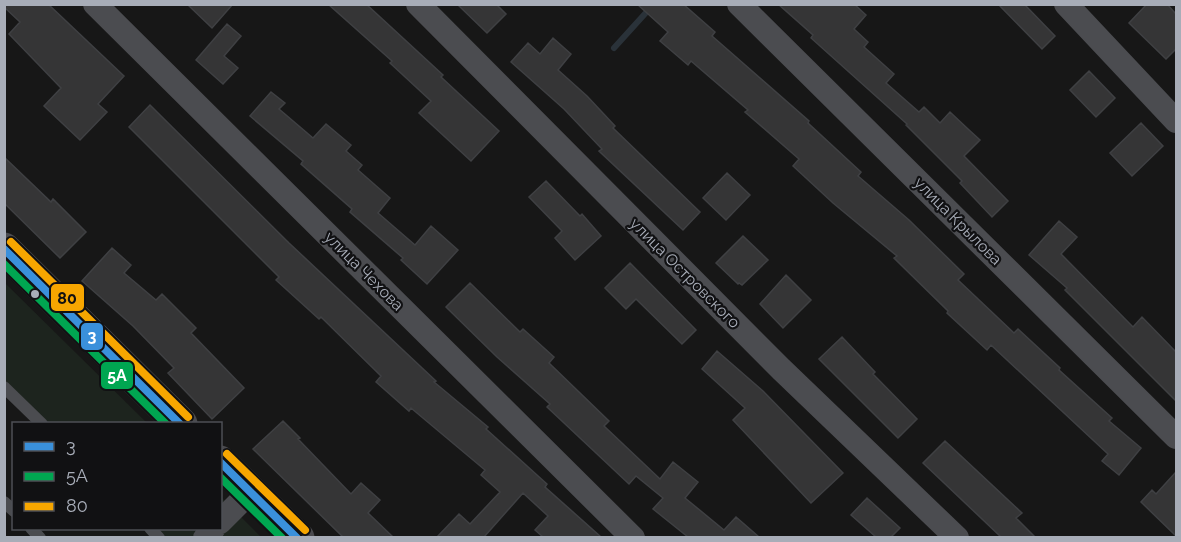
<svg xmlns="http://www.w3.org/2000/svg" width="1181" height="542" font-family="Raleway,sans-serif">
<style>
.green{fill:#1d241e}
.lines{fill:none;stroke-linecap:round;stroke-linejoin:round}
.stream{stroke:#2a3239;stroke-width:6}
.building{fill:#353536;stroke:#3f4043;stroke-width:1.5}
.lane{stroke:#4b4c50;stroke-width:12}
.street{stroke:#4b4c50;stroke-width:24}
.secondary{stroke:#4a4a4e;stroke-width:33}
.bus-1-casing{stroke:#111113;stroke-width:12}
.bus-2-casing{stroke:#111113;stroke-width:12}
.bus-3-casing{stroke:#111113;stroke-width:12}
.bus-1{stroke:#3a90db;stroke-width:8}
.bus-2{stroke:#00a651;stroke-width:8}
.bus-3{stroke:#f7a600;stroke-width:8}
.bus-dot{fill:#a8adb8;stroke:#111113;stroke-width:2}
.labels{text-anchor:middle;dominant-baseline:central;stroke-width:4.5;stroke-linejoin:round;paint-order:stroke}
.street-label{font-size:16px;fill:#a8adb8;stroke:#111113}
.line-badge{stroke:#111113;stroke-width:2}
.badge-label{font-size:16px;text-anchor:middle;font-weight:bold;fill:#fff}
.pale-badge-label{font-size:16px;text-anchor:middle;font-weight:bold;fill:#111}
</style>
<rect width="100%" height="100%" fill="#171717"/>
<path class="green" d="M4,282l143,141h-98l-44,-43z
M221,497l40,40h-98l-9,-8 66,-1z"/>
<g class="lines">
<path class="stream" d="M614,48l38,-42"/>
</g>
<path class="building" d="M4,4h44l76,72 -26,28 9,8 -27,28 -36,-34 17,-18 -52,-54 11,-12 -16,-15z
M187,4h46l-21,24z
M328,4h38l77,71 -2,2 58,54 -28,30 -52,-48 12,-12 -41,-38 2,-2z
M457,4h39l10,10 -19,19z
M637,4h46l32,28 -3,4 97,85 -1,2 53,49 -3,4 51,44 55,54 -6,6 56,53 4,-4 42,39 -1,2 53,48 -3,3 32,27 -22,27 -17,-14 6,-7 -117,-109 -4,5 -40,-37 1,-2 -54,-53 3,-2 -64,-53 -40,-37 6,-7 -54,-47 3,-2 -57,-49 -3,4 -28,-24 8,-9z
M778,4h76l12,11 -12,14 14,13 -4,5 30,27 -8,9 33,29 5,-5 16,16 10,-11 18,17 12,11 -16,16 44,45 -16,16 -32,-34 2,-2 -56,-56 1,-1 -96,-86 2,-3z
M998,4h26l31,32 -13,13z
M1147,4h20l9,10v35l-10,10 -37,-36z
M227,24l14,12 -17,20 14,12 -15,16 -27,-24z
M553,38l18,16 -13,16 29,26 28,30 -2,2 87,84 -17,18 -84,-79 3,-2 -38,-40 -53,-47 17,-19 12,11z
M1089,71l26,27 -19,19 -26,-27z
M271,92l14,11 -6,6 34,29 13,-14 25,21 -5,6 16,14 -4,5 32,28 -12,15 37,32 16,-19 27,24 -31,34 -26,-24 2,-2 -53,-46 2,-3 -51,-45 2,-3 -53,-45z
M150,105l139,138 147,138 -2,1 54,45 -2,2 61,55 -2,3 56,50h-58l-8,-7 13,-14 -25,-23 -39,44h-47l22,-23 11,10 30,-32 -19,-17 4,-5 -74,-62 -2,3 -33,-29 5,-6 -60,-59 -2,2 -43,-39 3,-3 -150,-150z
M1141,123l22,23 -31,30 -22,-23z
M4,157l47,45 2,-3 33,33 -26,26 -56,-55z
M727,173l23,22 -24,25 -23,-22z
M546,181l34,35 2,-2 19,22 -26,24 -20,-22 7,-7 -33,-34z
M1059,221l18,16 -16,17 72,73 9,-10 34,35v49l-111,-111 2,-2 -38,-33z
M743,236l25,24 -26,25 -3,-2 -1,1 -22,-21z
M112,248l19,17 -7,8 32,27 6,-6 34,34 -5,5 53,55 -32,31 -44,-46 6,-5 -41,-42 -51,-45z
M630,263l66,67 -14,14 -46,-45 -10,10 -21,-21z
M786,275l25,25 -28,28 -23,-24z
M470,283l50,49 3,-3 31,28 -5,6 60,58 -5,5 56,53 13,-17 25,20 -13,16 39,32 12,-13 23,20h-71l-35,-28 10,-11 -27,-22 -7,8 -82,-77 3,-3 -53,-47 -51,-50z
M842,337l33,35 -2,2 44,45 -19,19 -79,-79z
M717,351l46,40 80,82 -32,30 -78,-83 12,-12 -43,-39z
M283,421l17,17 -2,1 53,55 10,-11 19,17 -12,13 25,24h-50l-90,-88z
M945,441l77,72 -6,5 19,19h-34l-78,-74z
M1176,472v64l-35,-34 11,-12 4,4z
M867,498l33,30 -9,9h-15l-25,-22z"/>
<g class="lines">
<path class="lane" d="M4,387l38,37
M4,502l10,9
M31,528l9,10
M150,528l9,10"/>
<path class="street" d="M95,4l538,534
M418,4l363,365 176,169
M739,4l437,433
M1066,4l110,117
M220,522l30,-30
M205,538l9,-10"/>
<path class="secondary" d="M4,249l177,175
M220,462l78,76"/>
<defs>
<path id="bus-1" d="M4,249l176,175
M220,462l77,76"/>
<path id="bus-2" d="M4,264l162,160
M220,477l62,61"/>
<path id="bus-3" d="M11,242l177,175
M227,454l78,76"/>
</defs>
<use href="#bus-1" class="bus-1-casing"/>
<use href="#bus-2" class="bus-2-casing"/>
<use href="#bus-3" class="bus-3-casing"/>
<use href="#bus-1" class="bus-1"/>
<use href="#bus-2" class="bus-2"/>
<use href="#bus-3" class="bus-3"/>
</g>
<circle class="bus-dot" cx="35" cy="294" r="5"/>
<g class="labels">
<g class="street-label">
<text transform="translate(958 221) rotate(45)">улица Крылова</text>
<text transform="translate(364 271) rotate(45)">улица Чехова</text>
<text transform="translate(685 273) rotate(45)">улица Островского</text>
</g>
</g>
<g class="line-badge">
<rect x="50" y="283" width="35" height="29" rx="6" fill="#f7a600"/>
<rect x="80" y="322" width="24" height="29" rx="6" fill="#3a90db"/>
<rect x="100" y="361" width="34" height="29" rx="6" fill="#00a651"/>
</g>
<g class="badge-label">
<text x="92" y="342">3</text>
<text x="117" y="381">5А</text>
</g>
<g class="pale-badge-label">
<text x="67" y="304">80</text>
</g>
<rect width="1181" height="542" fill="none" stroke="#a8adb8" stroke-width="12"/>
<rect x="12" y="422" width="210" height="108" fill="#111113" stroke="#4d4f55" stroke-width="1.5"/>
<rect x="24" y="442" width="30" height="9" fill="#3a90db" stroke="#4d4f55" stroke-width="1.5"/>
<text x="66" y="452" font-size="18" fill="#a8adb8">3</text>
<rect x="24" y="472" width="30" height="9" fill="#00a651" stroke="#4d4f55" stroke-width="1.5"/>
<text x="66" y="482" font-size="18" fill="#a8adb8">5А</text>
<rect x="24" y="502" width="30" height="9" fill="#f7a600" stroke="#4d4f55" stroke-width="1.5"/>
<text x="66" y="512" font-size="18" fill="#a8adb8">80</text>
</svg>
